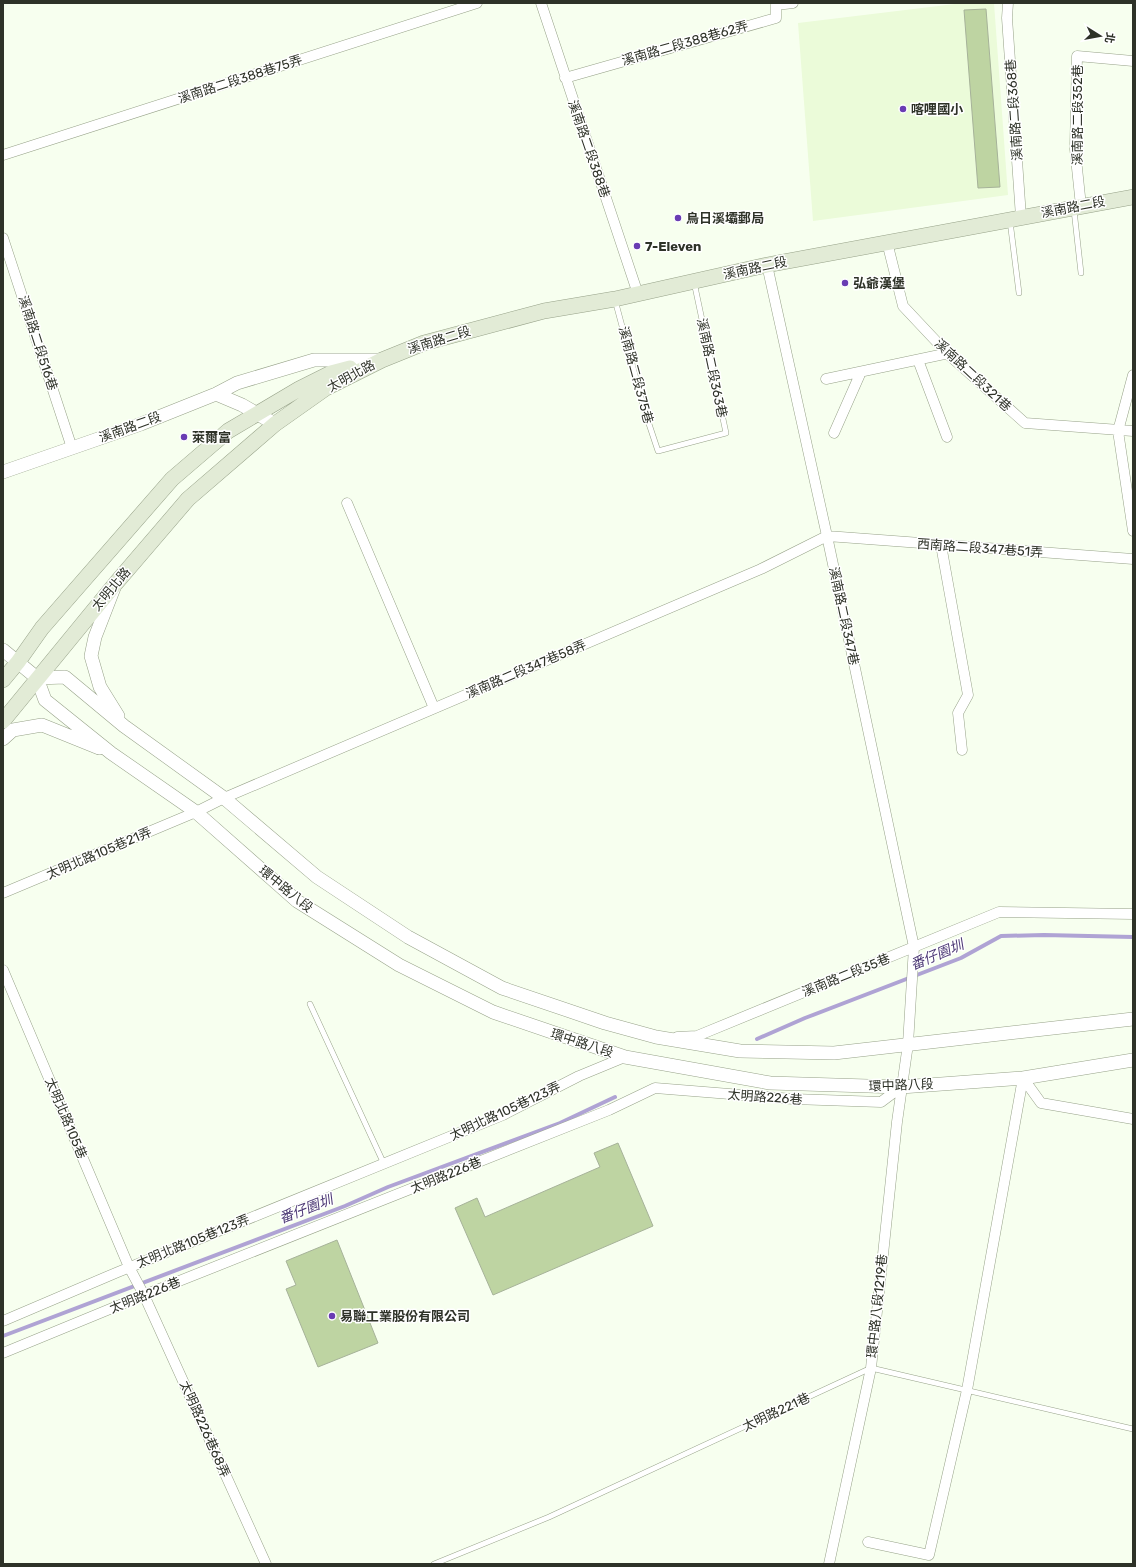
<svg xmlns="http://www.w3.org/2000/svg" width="1136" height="1567" font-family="Rubik,'Noto Sans TC',sans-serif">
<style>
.built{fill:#ebfbd9}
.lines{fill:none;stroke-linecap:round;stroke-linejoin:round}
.stream{stroke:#afa3d4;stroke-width:4}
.building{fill:#bed4a2;stroke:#a6b299}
.service-casing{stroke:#97a289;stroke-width:6}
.minor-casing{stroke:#97a289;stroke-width:11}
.tertiary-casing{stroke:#97a289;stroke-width:14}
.secondary-casing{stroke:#97a289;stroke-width:16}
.service{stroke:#fff;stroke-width:5}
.minor{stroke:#fff;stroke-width:10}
.tertiary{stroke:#fff;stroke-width:13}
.secondary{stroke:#e2ebd6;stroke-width:15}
.poi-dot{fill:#693cb3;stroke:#fff;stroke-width:1.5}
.labels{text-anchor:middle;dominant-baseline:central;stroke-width:3;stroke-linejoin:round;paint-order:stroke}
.street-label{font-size:13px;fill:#2e3228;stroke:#fff}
.poi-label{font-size:13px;font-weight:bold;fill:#2e3228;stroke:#fff;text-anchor:start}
.water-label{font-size:14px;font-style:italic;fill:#4b3774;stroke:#fff}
</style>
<rect width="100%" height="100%" fill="#f7ffef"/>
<path class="built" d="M963,3h31l14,192 -195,26 -15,-198z"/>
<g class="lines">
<path class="stream" d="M757,1039l48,-21 156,-60 40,-22 43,-1 89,2
M3,1336l342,-130 43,-19 172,-64 55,-26"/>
</g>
<path class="building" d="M986,9l14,178 -22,1 -14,-178z
M618,1143l35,83 -160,69 -38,-87 22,-10 8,19 115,-50 -6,-14z
M337,1240l41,103 -60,24 -32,-78 10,-4 -10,-24z"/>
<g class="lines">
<defs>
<path id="service" d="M1074,210l7,63
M1010,221l9,72
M615,300l30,112 13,39 68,-18 -32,-151
M310,1004l74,160
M434,1564l115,-47 322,-149 262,61"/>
<path id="minor" d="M541,3l97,291
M1008,3l-1,15 14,199
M565,78l211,-60v-13l17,-2
M3,155l474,-152
M1081,206l-6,-57 2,-93 56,5
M3,238l69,210
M887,242l16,64 47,50 75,67 108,8
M767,265l60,271 87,411 -6,97 -11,78 -26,246 -42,196
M918,360l29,77
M1133,375l-15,56 15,100
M826,379l123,-26
M834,433l27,-61
M347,503l87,205
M941,545l27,150 -10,18 4,37
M3,893l193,-81 28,-14 537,-229 66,-33 306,23
M3,970l126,297 15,28 122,269
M677,1037l20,-1 302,-124 134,2
M1023,1078l18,25 92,16
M3,1321l115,-49 385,-157 76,-39 46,-19
M3,1353l141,-58 465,-185 46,-22 138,11 88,3 20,-15
M868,1542l61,13 38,-165 56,-312"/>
<path id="tertiary" d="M216,394l26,11 33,19
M3,472l138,-48 75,-30 21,-11 77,-23h68
M114,588l-19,49 -4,19 9,31 18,29
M3,650l34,28 8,22 66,53 85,59 101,89 102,64 94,47 132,45 145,26 131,4 122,-9 110,-18
M37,678l28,-1 59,49 100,72 93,79 91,60 94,51 103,35 51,14 84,14 94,2 299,-34
M3,739l10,-9 29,-5 57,23"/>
<path id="secondary" d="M3,680l15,-18 24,-34 130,-149 56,-48 71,-42 32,-16 19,-5
M3,721l113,-138 72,-84 87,-75 51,-36 56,-28 42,-17 120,-32 71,-12 152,-34 366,-68"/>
</defs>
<use href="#service" class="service-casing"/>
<use href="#minor" class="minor-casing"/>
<use href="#tertiary" class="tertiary-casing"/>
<use href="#secondary" class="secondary-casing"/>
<use href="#service" class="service"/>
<use href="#minor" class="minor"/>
<use href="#tertiary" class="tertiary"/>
<use href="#secondary" class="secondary"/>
</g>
<g class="poi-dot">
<circle cx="903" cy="109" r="4"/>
<circle cx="678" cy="218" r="4"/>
<circle cx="637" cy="246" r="4"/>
<circle cx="845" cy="283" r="4"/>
<circle cx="184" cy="437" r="4"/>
<circle cx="332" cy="1316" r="4"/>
</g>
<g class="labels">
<g class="street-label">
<text transform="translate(685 43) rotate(-16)">溪南路二段388巷62弄</text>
<text transform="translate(240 79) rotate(-18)">溪南路二段388巷75弄</text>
<text transform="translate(1014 110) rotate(-94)">溪南路二段368巷</text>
<text transform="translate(1077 115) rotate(-90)">溪南路二段352巷</text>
<text transform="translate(589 149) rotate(71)">溪南路二段388巷</text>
<text transform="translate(1073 207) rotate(-11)">溪南路二段</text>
<text transform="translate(755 268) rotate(-12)">溪南路二段</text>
<text transform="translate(439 340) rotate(-17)">溪南路二段</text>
<text transform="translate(38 343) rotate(72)">溪南路二段516巷</text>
<text transform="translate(712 368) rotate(78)">溪南路二段363巷</text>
<text transform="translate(636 375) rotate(75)">溪南路二段375巷</text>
<text transform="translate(973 375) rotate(43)">溪南路二段321巷</text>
<text transform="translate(351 376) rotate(-28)">太明北路</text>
<text transform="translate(130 427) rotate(-20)">溪南路二段</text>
<text transform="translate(980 548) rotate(4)">西南路二段347巷51弄</text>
<text transform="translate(111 589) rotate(-50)">太明北路</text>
<text transform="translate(844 616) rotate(78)">溪南路二段347巷</text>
<text transform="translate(526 669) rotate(-23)">溪南路二段347巷58弄</text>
<text transform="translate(99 853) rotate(-23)">太明北路105巷21弄</text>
<text transform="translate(286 889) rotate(39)">環中路八段</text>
<text transform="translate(846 975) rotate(-22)">溪南路二段35巷</text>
<text transform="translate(582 1043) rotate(18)">環中路八段</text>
<text transform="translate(901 1085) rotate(-2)">環中路八段</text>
<text transform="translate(765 1097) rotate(4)">太明路226巷</text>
<text transform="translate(505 1111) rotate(-25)">太明北路105巷123弄</text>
<text transform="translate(66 1118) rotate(67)">太明北路105巷</text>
<text transform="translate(446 1175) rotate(-22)">太明路226巷</text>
<text transform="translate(193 1241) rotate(-22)">太明北路105巷123弄</text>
<text transform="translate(145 1295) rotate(-22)">太明路226巷</text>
<text transform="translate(877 1306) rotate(-84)">環中路八段1219巷</text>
<text transform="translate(776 1412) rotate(-25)">太明路221巷</text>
<text transform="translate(205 1429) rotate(66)">太明路226巷68弄</text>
</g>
<g class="poi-label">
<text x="911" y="109">喀哩國小</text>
<text x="686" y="218">烏日溪壩郵局</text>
<text x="645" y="246">7-Eleven</text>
<text x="853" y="283">弘爺漢堡</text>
<text x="192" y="437">萊爾富</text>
<text x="340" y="1316">易聯工業股份有限公司</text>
</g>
<g class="water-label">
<text transform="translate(937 955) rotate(-23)">番仔園圳</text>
<text transform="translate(306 1209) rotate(-21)">番仔園圳</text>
</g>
</g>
<rect width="1136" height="1567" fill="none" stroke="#2e3228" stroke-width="8"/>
<g transform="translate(1100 36) rotate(101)" stroke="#ffffff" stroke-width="3" paint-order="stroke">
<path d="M0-3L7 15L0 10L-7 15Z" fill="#2e3228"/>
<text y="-6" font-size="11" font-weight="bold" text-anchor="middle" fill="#2e3228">北</text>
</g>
</svg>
